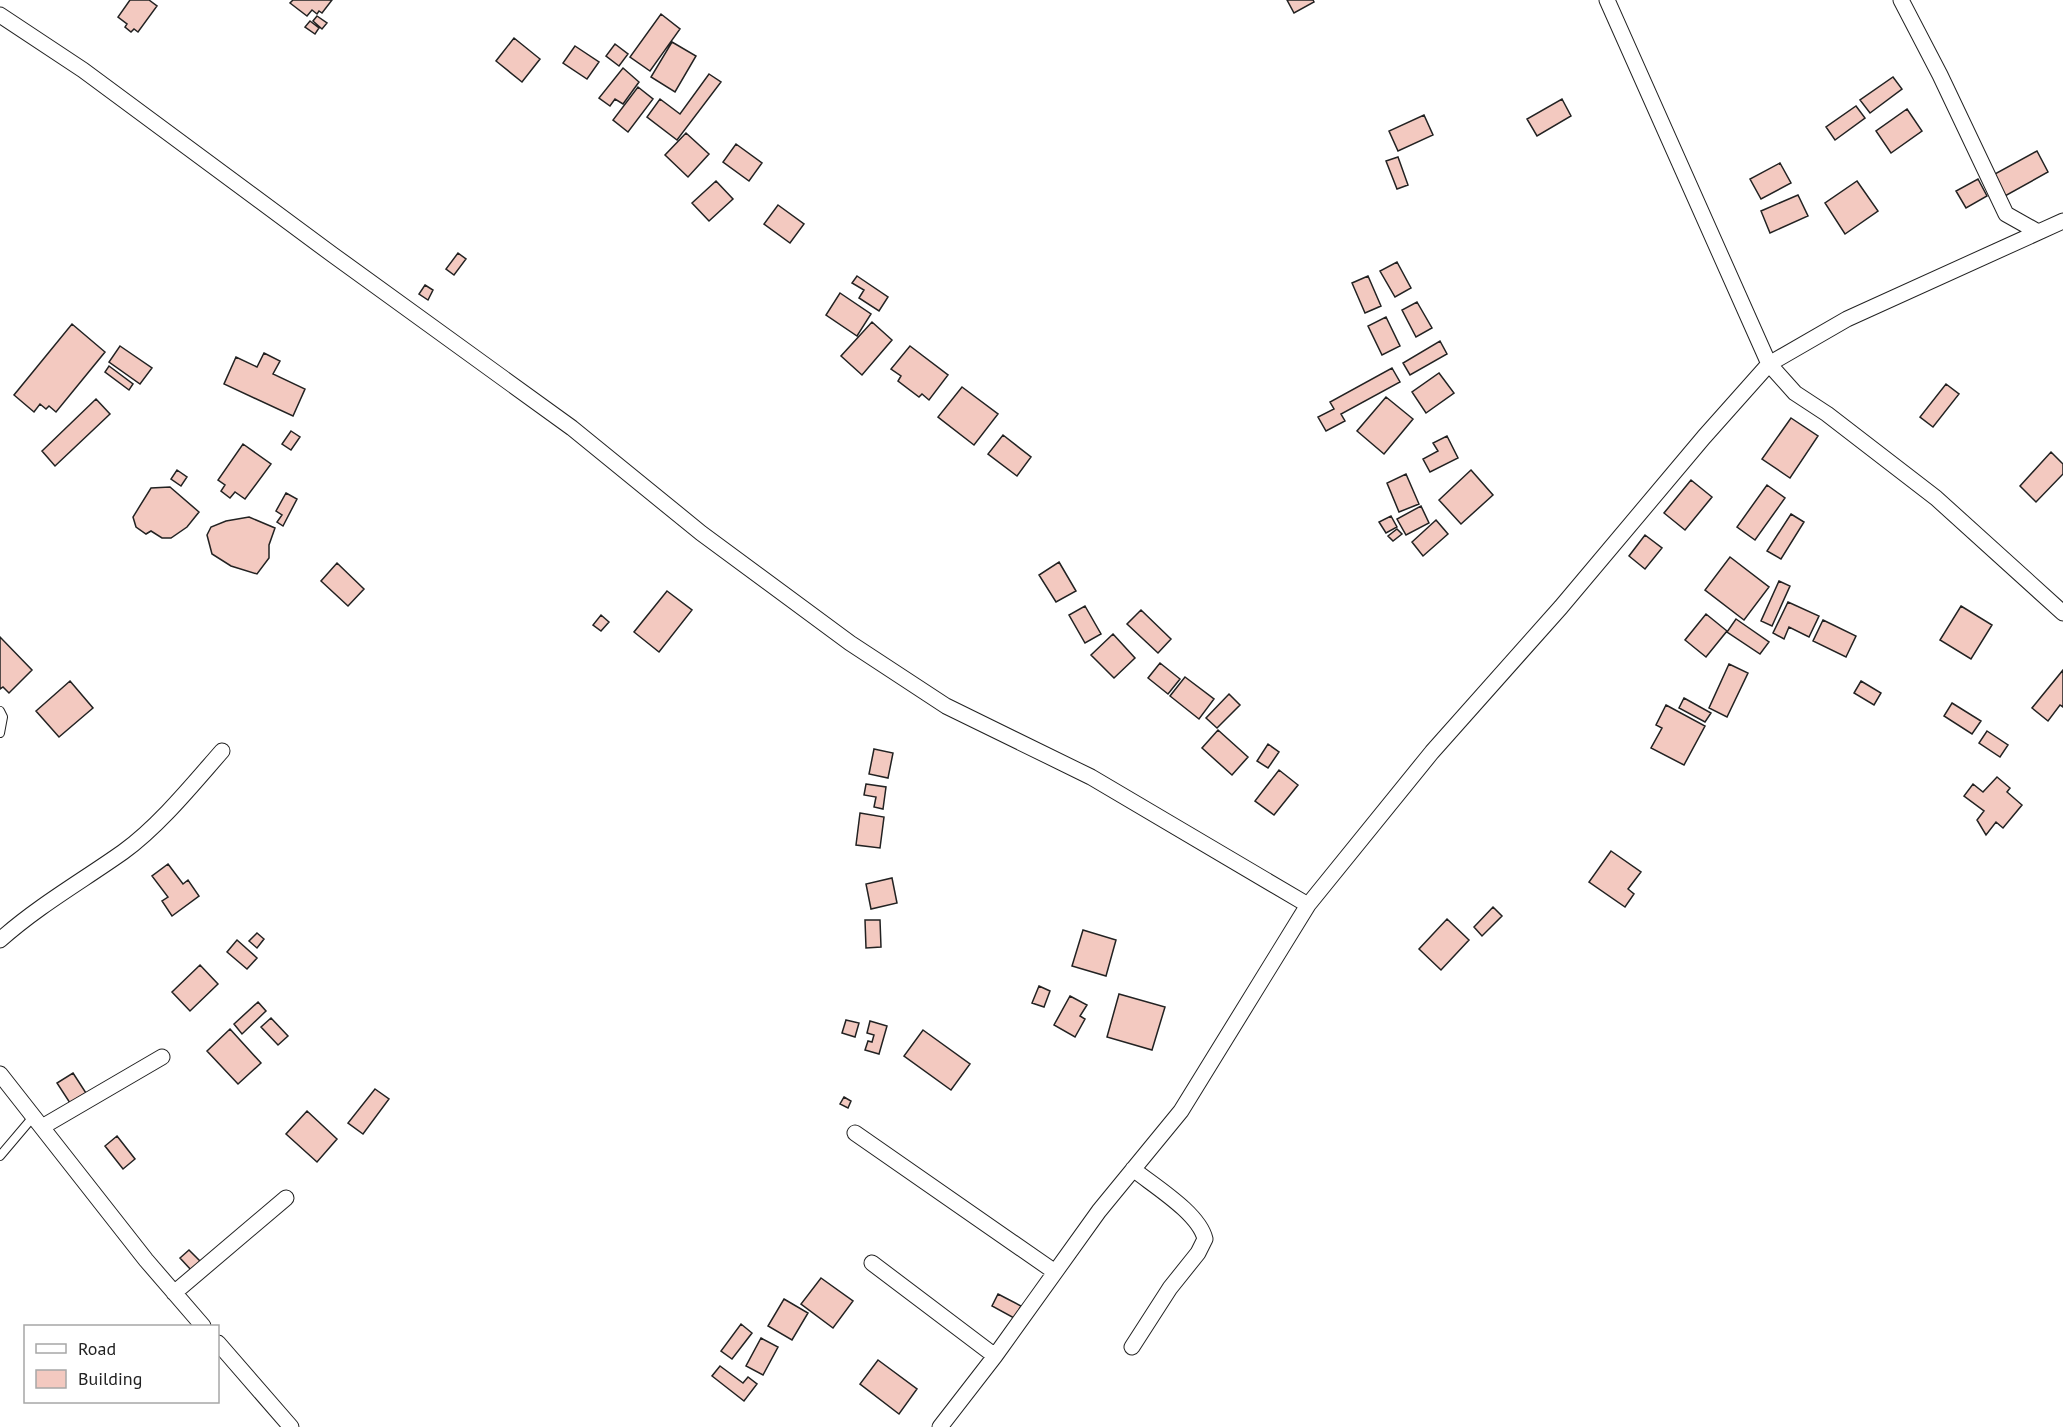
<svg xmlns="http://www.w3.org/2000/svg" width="2063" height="1427" font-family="'PT Sans',sans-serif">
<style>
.building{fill:#f3c9c0;stroke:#222;stroke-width:1.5}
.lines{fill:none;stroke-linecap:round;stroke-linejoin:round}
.service-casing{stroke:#222;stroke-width:10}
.minor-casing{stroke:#222;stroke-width:17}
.service{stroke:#fff;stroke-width:8}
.minor{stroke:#fff;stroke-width:15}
</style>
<rect width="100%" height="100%" fill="#fff"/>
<path class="building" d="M130,0h19l8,6 -19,26 -4,-3 -3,3 -6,-5 2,-3 -9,-7z
M293,0h39l-10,13 -3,-2 -2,3 -5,-4 -5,6 -17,-13z
M1287,0h26l1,2 -20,11z
M661,14l19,15 -30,42 -20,-14z
M317,16l10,7 -5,6 -9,-8z
M310,21l9,7 -4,6 -10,-7z
M514,38l26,21 -18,23 -26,-21z
M672,42l24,14 -21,36 -24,-15z
M615,44l13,10 -9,12 -13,-10z
M575,46l24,16 -12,17 -24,-16z
M623,68l16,14 -16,22 -8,-5 -5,7 -11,-8z
M709,74l12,8 -44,58 -30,-23 13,-18 20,15z
M1893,77l9,12 -32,24 -10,-13z
M638,87l15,12 -25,33 -15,-12z
M1562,99l9,17 -34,20 -10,-17z
M1856,106l9,12 -30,22 -9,-13z
M1907,109l15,22 -31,22 -15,-22z
M1424,115l9,20 -35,16 -9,-20z
M686,133l23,21 -21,23 -23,-22z
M736,144l26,19 -13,18 -26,-19z
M2037,151l11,21 -43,24 -12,-21z
M1398,157l10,28 -11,4 -11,-28z
M1780,163l11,20 -30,16 -11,-20z
M1978,179l9,17 -21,12 -10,-17z
M716,181l17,18 -24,22 -17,-18z
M1857,181l21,30 -33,23 -20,-31z
M1798,195l10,21 -38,17 -9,-22z
M778,205l26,19 -14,19 -26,-19z
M458,253l8,6 -12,16 -8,-6z
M1397,262l14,26 -16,9 -15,-26z
M857,276l31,21 -9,14 -20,-13 5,-8 -12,-7z
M1368,276l13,30 -16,7 -13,-30z
M425,285l8,5 -5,10 -9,-6z
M840,293l31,21 -14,22 -31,-21z
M1417,302l15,26 -16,9 -14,-27z
M1386,317l14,29 -18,9 -14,-29z
M872,322l20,18 -30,35 -21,-19z
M72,324l33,28 -49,60 -7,-6 -3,3 -6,-5 -6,8 -20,-17z
M1440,341l7,13 -37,21 -7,-12z
M120,346l32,22 -12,16 -31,-22z
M910,346l38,29 -19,25 -7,-6 -3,3 -21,-16 3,-5 -10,-7z
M264,353l16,8 -7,13 32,15 -12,27 -69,-32 12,-27 21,10z
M109,366l24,18 -4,6 -24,-18z
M1392,368l8,14 -59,32 4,7 -19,10 -8,-14 16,-8 -4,-7z
M1439,373l15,20 -28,20 -14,-21z
M1946,384l13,10 -26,33 -13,-10z
M962,387l36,27 -24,31 -36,-28z
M1386,397l27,22 -29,35 -27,-23z
M96,399l14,15 -55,52 -13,-15z
M1791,418l27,18 -28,42 -28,-19z
M291,431l9,6 -9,13 -9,-6z
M1003,435l28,22 -14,19 -29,-22z
M1447,436l11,22 -28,14 -7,-13 15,-8 -5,-8z
M243,444l28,20 -26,35 -10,-7 -5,6 -9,-7 4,-6 -7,-5z
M2051,452l12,12v10l-27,28 -16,-16z
M177,470l10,7 -6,9 -10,-7z
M1471,470l22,25 -32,29 -22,-24z
M1406,474l13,30 -20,8 -12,-29z
M1691,480l21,17 -27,33 -21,-17z
M1767,485l18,13 -30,42 -18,-13z
M170,487l29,25 -12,15 -16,11h-9l-11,-7 -5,3 -10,-7 -3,-10 18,-29z
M286,493l11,6 -14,27 -6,-4 5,-7 -6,-4z
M1421,506l8,17 -23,12 -9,-16z
M1791,514l13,8 -23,37 -14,-8z
M1391,516l6,11 -11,6 -7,-11z
M249,517l26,11 -6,17v13l-12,16 -26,-8 -19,-12 -5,-19 4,-8 15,-6z
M1436,520l12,14 -25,22 -11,-14z
M1397,529l5,5 -9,7 -5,-5z
M1645,535l17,13 -17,21 -16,-13z
M1730,557l39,30 -25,33 -39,-30z
M1059,562l17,29 -20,11 -17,-27z
M337,563l27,26 -16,17 -27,-25z
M1779,581l11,5 -18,40 -11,-5z
M667,591l25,19 -33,42 -25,-20z
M1788,602l31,14 -10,21 -20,-10 -5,12 -11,-6z
M1085,606l16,28 -16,9 -16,-28z
M1961,606l31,19 -21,34 -31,-19z
M1141,610l30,29 -13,14 -31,-29z
M1706,614l21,17 -21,26 -21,-17z
M601,615l8,7 -8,9 -8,-6z
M1736,619l33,23 -9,12 -33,-22z
M1823,620l33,16 -10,21 -33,-16z
M1113,634l22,24 -21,20 -23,-23z
M0,637l32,33 -23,23 -6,-6 -3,2z
M1160,663l20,16 -12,15 -20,-16z
M1729,664l19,9 -21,44 -18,-9z
M2063,670v37l-3,-2 -12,16 -16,-13z
M1185,677l29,22 -15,20 -29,-23z
M70,681l23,27 -34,29 -23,-26z
M1861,681l20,12 -7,12 -20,-12z
M1229,694l11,11 -23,23 -11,-10z
M1684,698l27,15 -6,9 -26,-14z
M1952,703l29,18 -9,13 -28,-18z
M1666,705l39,21 -21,39 -33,-17 11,-20 -6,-3z
M1218,730l30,27 -16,18 -30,-27z
M1987,731l21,14 -8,12 -21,-14z
M1268,744l11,8 -11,16 -11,-7z
M874,749l19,4 -5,25 -19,-4z
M1279,770l19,15 -24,30 -19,-14z
M1997,777l13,11 -3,4 15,13 -19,23 -7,-6 -10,13 -9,-15 7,-9 -20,-15 9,-12 10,8z
M866,784l20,3 -3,22 -9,-2 2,-10 -12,-2z
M860,813l24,4 -4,31 -24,-3z
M1611,851l30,21 -13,17 6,5 -9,13 -36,-25z
M168,864l15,20 5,-4 11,16 -27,20 -10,-15 6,-4 -16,-21z
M892,878l5,25 -26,6 -5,-25z
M1493,907l9,9 -20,20 -8,-9z
M1447,919l22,21 -28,30 -22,-21z
M865,920h15l1,27 -15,1z
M1083,930l33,10 -10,36 -34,-10z
M257,933l7,6 -7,9 -8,-7z
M237,940l20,18 -10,11 -20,-17z
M200,965l18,19 -28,27 -18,-19z
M1039,986l11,5 -6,16 -12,-4z
M1119,994l46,13 -13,43 -45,-13z
M1070,996l17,9 -7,11 5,3 -10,18 -21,-12z
M258,1002l8,9 -24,23 -8,-10z
M271,1018l17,18 -10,9 -17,-18z
M846,1020l13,3 -4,14 -13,-4z
M870,1021l17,5 -8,28 -14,-4 3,-9 4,1 2,-7 -7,-2z
M230,1029l31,34 -23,21 -31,-33z
M923,1030l47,34 -19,26 -47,-34z
M73,1073l13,20 -16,10 -13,-20z
M375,1089l14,10 -26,35 -15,-11z
M844,1097l7,4 -3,7 -8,-4z
M307,1111l30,28 -20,23 -31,-28z
M117,1136l18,23 -12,10 -18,-23z
M189,1250l12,12 -9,9 -12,-13z
M821,1278l32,23 -20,27 -32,-24z
M998,1294l23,12 -7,12 -22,-12z
M784,1299l24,14 -16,27 -24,-14z
M741,1324l11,9 -20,26 -11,-8z
M761,1338l17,9 -15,28 -17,-9z
M878,1360l39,29 -18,25 -39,-30z
M720,1366l23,17 5,-6 9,7 -13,17 -32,-25z"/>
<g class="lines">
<defs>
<path id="service" d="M0,711l3,6 -3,16
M0,1156l33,-39"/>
<path id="minor" d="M1607,0l162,364 26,29 32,21 109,84 127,115
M1901,0l39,75 66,139 32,18
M0,15l83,55 250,185 239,173 129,105 149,110 96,63 145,71 217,128
M0,940c38,-34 82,-59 123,-88 36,-26 70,-68 99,-101
M0,1074l146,186 57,66
M42,1127l120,-70
M855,1133l200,139
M872,1263l123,93
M174,1293l112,-95
M218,1343l73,84
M1132,1347l38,-59 28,-35 7,-14c-6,-26 -51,-53 -72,-70
M940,1427l55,-71 104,-145 82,-100 127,-206 124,-153 129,-145 143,-170 65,-73 78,-45 216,-98"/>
</defs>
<use href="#service" class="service-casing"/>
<use href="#minor" class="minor-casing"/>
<use href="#service" class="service"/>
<use href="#minor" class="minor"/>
</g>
<rect x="24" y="1325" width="195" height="78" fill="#ffffff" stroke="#a7a7a7" stroke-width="1.5"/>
<rect x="36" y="1344" width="30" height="9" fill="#ffffff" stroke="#a7a7a7" stroke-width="1.5"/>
<text x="78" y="1355" font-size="18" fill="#222222">Road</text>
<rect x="36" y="1370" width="30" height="18" fill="#f3c9c0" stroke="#a7a7a7" stroke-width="1.5"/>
<text x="78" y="1385" font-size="18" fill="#222222">Building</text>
</svg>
